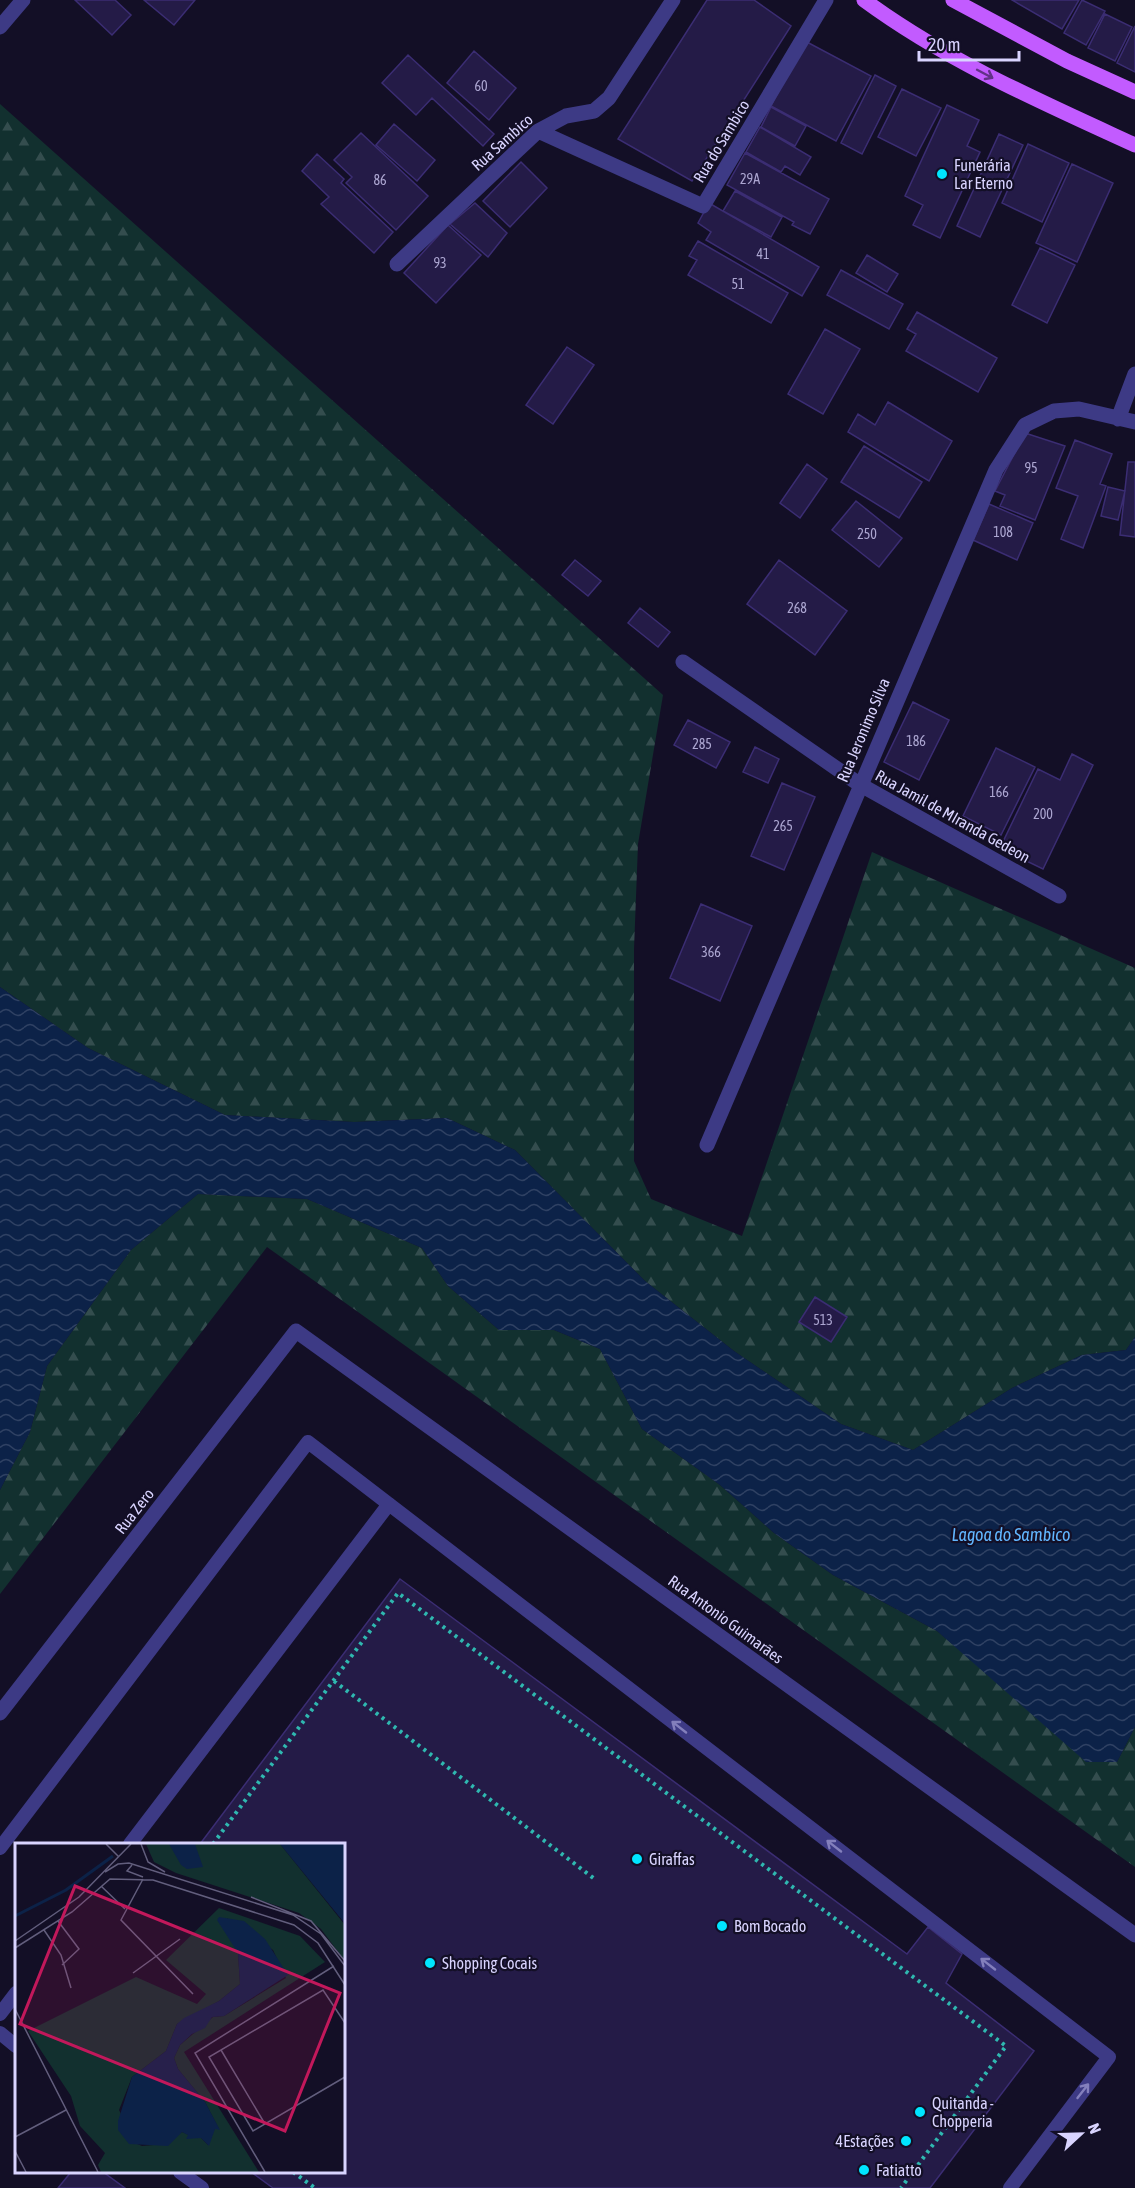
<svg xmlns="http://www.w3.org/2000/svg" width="1135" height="2188" font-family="'Asap Condensed',sans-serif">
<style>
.forest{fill:url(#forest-firs)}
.water{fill:url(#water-waves)}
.building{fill:#241b47;stroke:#3b2d73;stroke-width:1.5}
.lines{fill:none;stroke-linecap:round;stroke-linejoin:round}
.path{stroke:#2fb8b0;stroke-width:4;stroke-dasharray:3 4.5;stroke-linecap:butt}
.lane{stroke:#3d3a85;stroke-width:14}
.street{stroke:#3d3a85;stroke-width:15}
.primary{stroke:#c25bff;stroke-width:15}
.oneway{stroke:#623188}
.oneway2{stroke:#837fbc}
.poi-dot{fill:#00e5ff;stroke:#130f26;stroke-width:2}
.labels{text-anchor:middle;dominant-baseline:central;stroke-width:4.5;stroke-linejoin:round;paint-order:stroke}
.number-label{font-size:14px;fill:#aca6d1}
.street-label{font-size:16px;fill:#d9d4ff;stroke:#130f26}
.poi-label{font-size:16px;fill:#d9d4ff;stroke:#130f26;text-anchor:start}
.water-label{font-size:18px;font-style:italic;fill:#62b6ff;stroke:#130f26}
.inset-river{fill:none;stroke:#0c2248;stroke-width:3}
.inset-road{fill:none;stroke:#625e7d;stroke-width:1.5}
.view{fill:#c2185b;fill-opacity:0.15;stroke:#c2185b;stroke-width:3}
.inset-edge{fill:none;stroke:#d9d4ff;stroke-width:3}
</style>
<defs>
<pattern id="forest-firs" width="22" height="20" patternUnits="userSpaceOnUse" patternTransform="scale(1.5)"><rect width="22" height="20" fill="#12302f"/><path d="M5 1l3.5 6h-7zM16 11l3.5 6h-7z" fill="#344d4e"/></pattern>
<pattern id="water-waves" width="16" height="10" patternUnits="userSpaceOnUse" patternTransform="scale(1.5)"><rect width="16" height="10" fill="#0c2248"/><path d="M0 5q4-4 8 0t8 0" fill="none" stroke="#2f4163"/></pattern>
</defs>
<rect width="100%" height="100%" fill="#130f26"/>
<path class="forest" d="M0,104l663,591 -25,149 -4,105v212l17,38 91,37 130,-384 263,116v369l-9,13 -44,5 -70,33 -99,62 -72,-26 -107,-73 -89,-70 -130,-131 -68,-32 -93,4 -129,-7 -137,-67 -88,-61z
M198,1194l109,5 115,49 26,38 51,44h55l46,19 42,80 78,56 54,48 59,42 104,56 65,55 115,76 18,-35v140l-868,-620 -267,347v-104l30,-58 17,-66 84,-116z"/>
<path class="water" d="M0,987l88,61 137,67 129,7 93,-4 68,32 130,131 89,70 107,73 72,26 99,-62 70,-33 44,-5 9,-13v390l-18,35h-31l-149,-131 -104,-56 -59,-42 -54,-48 -78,-56 -42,-80 -46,-19h-55l-51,-44 -26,-38 -115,-49 -109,-5 -67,56 -84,116 -17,66 -30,58z"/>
<path class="building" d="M75,0h40l16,15 -19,20z
M144,0h51l-21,25z
M707,0h47l37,26 -99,155 -74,-42z
M1012,0h67l-17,29z
M1082,0l23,11 -19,34 -22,-12z
M1105,14l27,13 -17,34 -27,-13z
M1135,26v46l-18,-9z
M805,41l66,35 -35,65 -65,-35z
M474,51l42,37 -27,32 -42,-37z
M408,55l86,79 -11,12 -51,-48 -16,17 -34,-32z
M875,75l21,11 -34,68 -21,-11z
M902,89l39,19 -25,48 -38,-19z
M947,105l32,15 -12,26 13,6 -40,86 -27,-13 10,-20 -18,-9z
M771,107l35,19 -11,20 -34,-19z
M394,124l41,36 -18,21 -41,-36z
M760,127l51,30 -11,18 -15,-9 -4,6 -35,-20z
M361,133l67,63 -32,34 -50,-47 6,-6 -18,-17z
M999,134l24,11 -43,92 -23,-11z
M1028,144l41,19 -27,59 -40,-19z
M745,153l84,46 -19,35 -18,-9 2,-3 -67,-37z
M317,154l27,25 -3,4 52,49 -19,21 -53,-49 8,-7 -27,-26z
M521,162l26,26 -37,39 -27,-26z
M1072,164l41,19 -36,79 -41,-19z
M735,191l47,26 -11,20 -48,-26z
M475,203l32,30 -19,24 -38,-33z
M709,203l110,64 -17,29 -96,-56 5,-8 -13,-9z
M448,225l33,30 -45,48 -32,-30z
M698,241l90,52 -17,30 -83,-48 9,-15 -8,-4z
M1040,248l35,17 -28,58 -35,-18z
M867,255l31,19 -11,18 -31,-19z
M841,270l62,34 -14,25 -62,-34z
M917,312l80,46 -19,34 -72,-41 10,-17 -9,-5z
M825,329l35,20 -37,65 -35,-20z
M567,347l27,18 -41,59 -27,-19z
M888,402l64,39 -23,40 -81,-49 10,-18 17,11z
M1025,433l40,13 -30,74 -35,-14 5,-11 -10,-4z
M1075,440l37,14 -12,30 6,2 -23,62 -22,-9 17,-43 -22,-8z
M864,446l58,36 -23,36 -58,-36z
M1128,462h7v75l-15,-2z
M807,464l20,15 -27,39 -20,-15z
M1108,487l17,4 -7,29 -17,-4z
M856,501l46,37 -23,29 -47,-37z
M989,504l44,19 -16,37 -44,-20z
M575,560l26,21 -13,15 -26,-21z
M779,560l68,51 -32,44 -68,-51z
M640,608l30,24 -12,15 -30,-24z
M913,702l36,18 -30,60 -35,-18z
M688,720l42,22 -14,26 -42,-23z
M755,747l24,12 -11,24 -25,-11z
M996,748l39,19 -34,68 -38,-19z
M1072,754l21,11 -50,104 -43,-21 38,-79 22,11z
M782,783l33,14 -31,73 -33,-14z
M701,904l51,22 -32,75 -50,-23z
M815,1297l32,20 -16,25 -32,-20z
M400,1579l507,375 21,-27 34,27 -16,29 88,68 -104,137h-657l-22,-16h93v-328h-144z
M71,2172h32l22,16h-67z"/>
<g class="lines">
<path class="path" d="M334,1681l262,199
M213,1844l185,-251 608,453 -105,142
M293,2172l22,16"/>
<path class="lane" d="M130,1844l259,-340
M0,1848l308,-406 801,615 -99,131
M0,2014l16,-21
M0,2033l16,13
M180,2172l22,16"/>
<path class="street" d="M0,27l23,-27
M538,131l165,75 123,-206
M397,264l141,-133 28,-15 28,-5 15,-13 64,-98
M1118,419l17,-45
M683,662l176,122 200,112
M707,1145l289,-675 29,-45 29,-14 25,-2 56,13
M0,1713l296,-382 839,604"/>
<path class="primary" d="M864,0c83,61 177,102 271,145
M953,0l114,61 68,31"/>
</g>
<defs><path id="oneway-shaft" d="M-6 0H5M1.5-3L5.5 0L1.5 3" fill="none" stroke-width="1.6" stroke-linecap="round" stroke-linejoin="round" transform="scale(1.5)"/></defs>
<use class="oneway" href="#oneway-shaft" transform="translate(985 74) rotate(28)"/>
<g class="oneway2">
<use href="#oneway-shaft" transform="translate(679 1727) rotate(-142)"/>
<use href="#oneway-shaft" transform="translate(834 1846) rotate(-142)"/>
<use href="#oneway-shaft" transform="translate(988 1964) rotate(-142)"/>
<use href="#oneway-shaft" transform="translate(1083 2091) rotate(-52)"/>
</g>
<g class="poi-dot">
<circle cx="942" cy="174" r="6"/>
<circle cx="637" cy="1859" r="6"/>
<circle cx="722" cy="1926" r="6"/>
<circle cx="430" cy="1963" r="6"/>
<circle cx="920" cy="2112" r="6"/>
<circle cx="906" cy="2141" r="6"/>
<circle cx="864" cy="2170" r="6"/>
</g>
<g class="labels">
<g class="number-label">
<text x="481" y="86">60</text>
<text x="750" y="179">29A</text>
<text x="380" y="180">86</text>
<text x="763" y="254">41</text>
<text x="440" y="263">93</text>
<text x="738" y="284">51</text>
<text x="1031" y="468">95</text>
<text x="1003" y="532">108</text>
<text x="867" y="534">250</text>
<text x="797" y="608">268</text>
<text x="916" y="741">186</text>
<text x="702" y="744">285</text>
<text x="999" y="792">166</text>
<text x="1043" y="814">200</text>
<text x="783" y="826">265</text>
<text x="711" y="952">366</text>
<text x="823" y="1320">513</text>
</g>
<g class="street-label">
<text transform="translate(721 141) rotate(-59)">Rua do Sambico</text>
<text transform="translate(502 142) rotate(-42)">Rua Sambico</text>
<text transform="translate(863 730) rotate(-67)">Rua Jeronimo Silva</text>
<text transform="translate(953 816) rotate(29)">Rua Jamil de MIranda Gedeon</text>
<text transform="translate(134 1511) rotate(-52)">Rua Zero</text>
<text transform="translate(726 1619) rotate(36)">Rua Antonio Guimarães</text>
</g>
<g class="poi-label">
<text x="954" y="165">Funerária<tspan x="954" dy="18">Lar Eterno</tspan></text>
<text x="649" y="1859">Giraffas</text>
<text x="734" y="1926">Bom Bocado</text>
<text x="442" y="1963">Shopping Cocais</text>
<text x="932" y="2103">Quitanda -<tspan x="932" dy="18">Chopperia</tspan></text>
<text x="894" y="2141" text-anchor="end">4Estações</text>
<text x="876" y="2170">Fatiatto</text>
</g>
<g class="water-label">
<text x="1011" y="1534">Lagoa do Sambico</text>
</g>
</g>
<g transform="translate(15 1843)">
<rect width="330" height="330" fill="#130f26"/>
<path d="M131,1h134l65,81v36l-24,-32 -22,-16 -123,-40 -22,-11zM204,65l81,28 25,26 -141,90 75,120h-158l-3,-7 7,-12 -25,-27 -9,-30 -43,-65 108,-54 61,27 9,-10 -40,-34zM212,75l46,32 13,28 -62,38 -11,1 -33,28 -6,13 4,11 27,33 14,27 -4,-1 -7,17 -7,-7h-14l2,-3 -7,-3 -17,12 -23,2 -7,-3 -16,-33 13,-33 34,-26 11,-27 42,-23 21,-17 -2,-31z" fill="#12302f" fill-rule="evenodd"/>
<path d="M154,1h26l8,23 -16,2 -6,-4zM265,1h65v81l-3,-5zM204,74l25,4 21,18 23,36 -64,41 -12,1 -7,11 -13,6 -12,11 -6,13 4,11 27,33 15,28 -5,-1 -6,17 -8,-8 -15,1 2,-4 -6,-3 -14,14 -39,-2 -11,-14v-9l14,-44 34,-26 11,-27 7,-6 35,-17 21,-17 -2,-31 -21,-33z" fill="#0c2248"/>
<path class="inset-river" d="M0,73l51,-26 47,-34"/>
<path class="inset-road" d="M91,1l13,13M126,1l7,18 17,10M117,22l-5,6 16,6M90,29l13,-8 11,-1 164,52 28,19 24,32M128,36l-22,41 72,74M86,43l24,23M236,54l60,24 34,40M43,78l21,28 -17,16M29,87l17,25 10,33M0,98l64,-44 52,-53M0,105l57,-36 38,-33 43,1 141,45 24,18 27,42M118,130l47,-34M0,166l83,163M330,180l-22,-33 -114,67 44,74 92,-54M206,207l44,74M0,294l51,-27M0,308l11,21M250,329l-70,-119 139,-87"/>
<path class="view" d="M60,43l265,107 -55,138 -265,-107z"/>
<rect width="330" height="330" class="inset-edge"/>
</g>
<g transform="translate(1081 2134) rotate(68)" stroke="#130f26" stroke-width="4.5" paint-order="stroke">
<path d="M0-4.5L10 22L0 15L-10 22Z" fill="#d9d4ff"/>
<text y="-9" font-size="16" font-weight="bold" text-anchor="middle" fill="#d9d4ff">N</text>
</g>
<path d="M919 51v9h100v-9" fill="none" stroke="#d9d4ff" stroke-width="3"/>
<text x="928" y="51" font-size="18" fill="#d9d4ff" stroke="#130f26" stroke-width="4.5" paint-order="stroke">20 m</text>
</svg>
